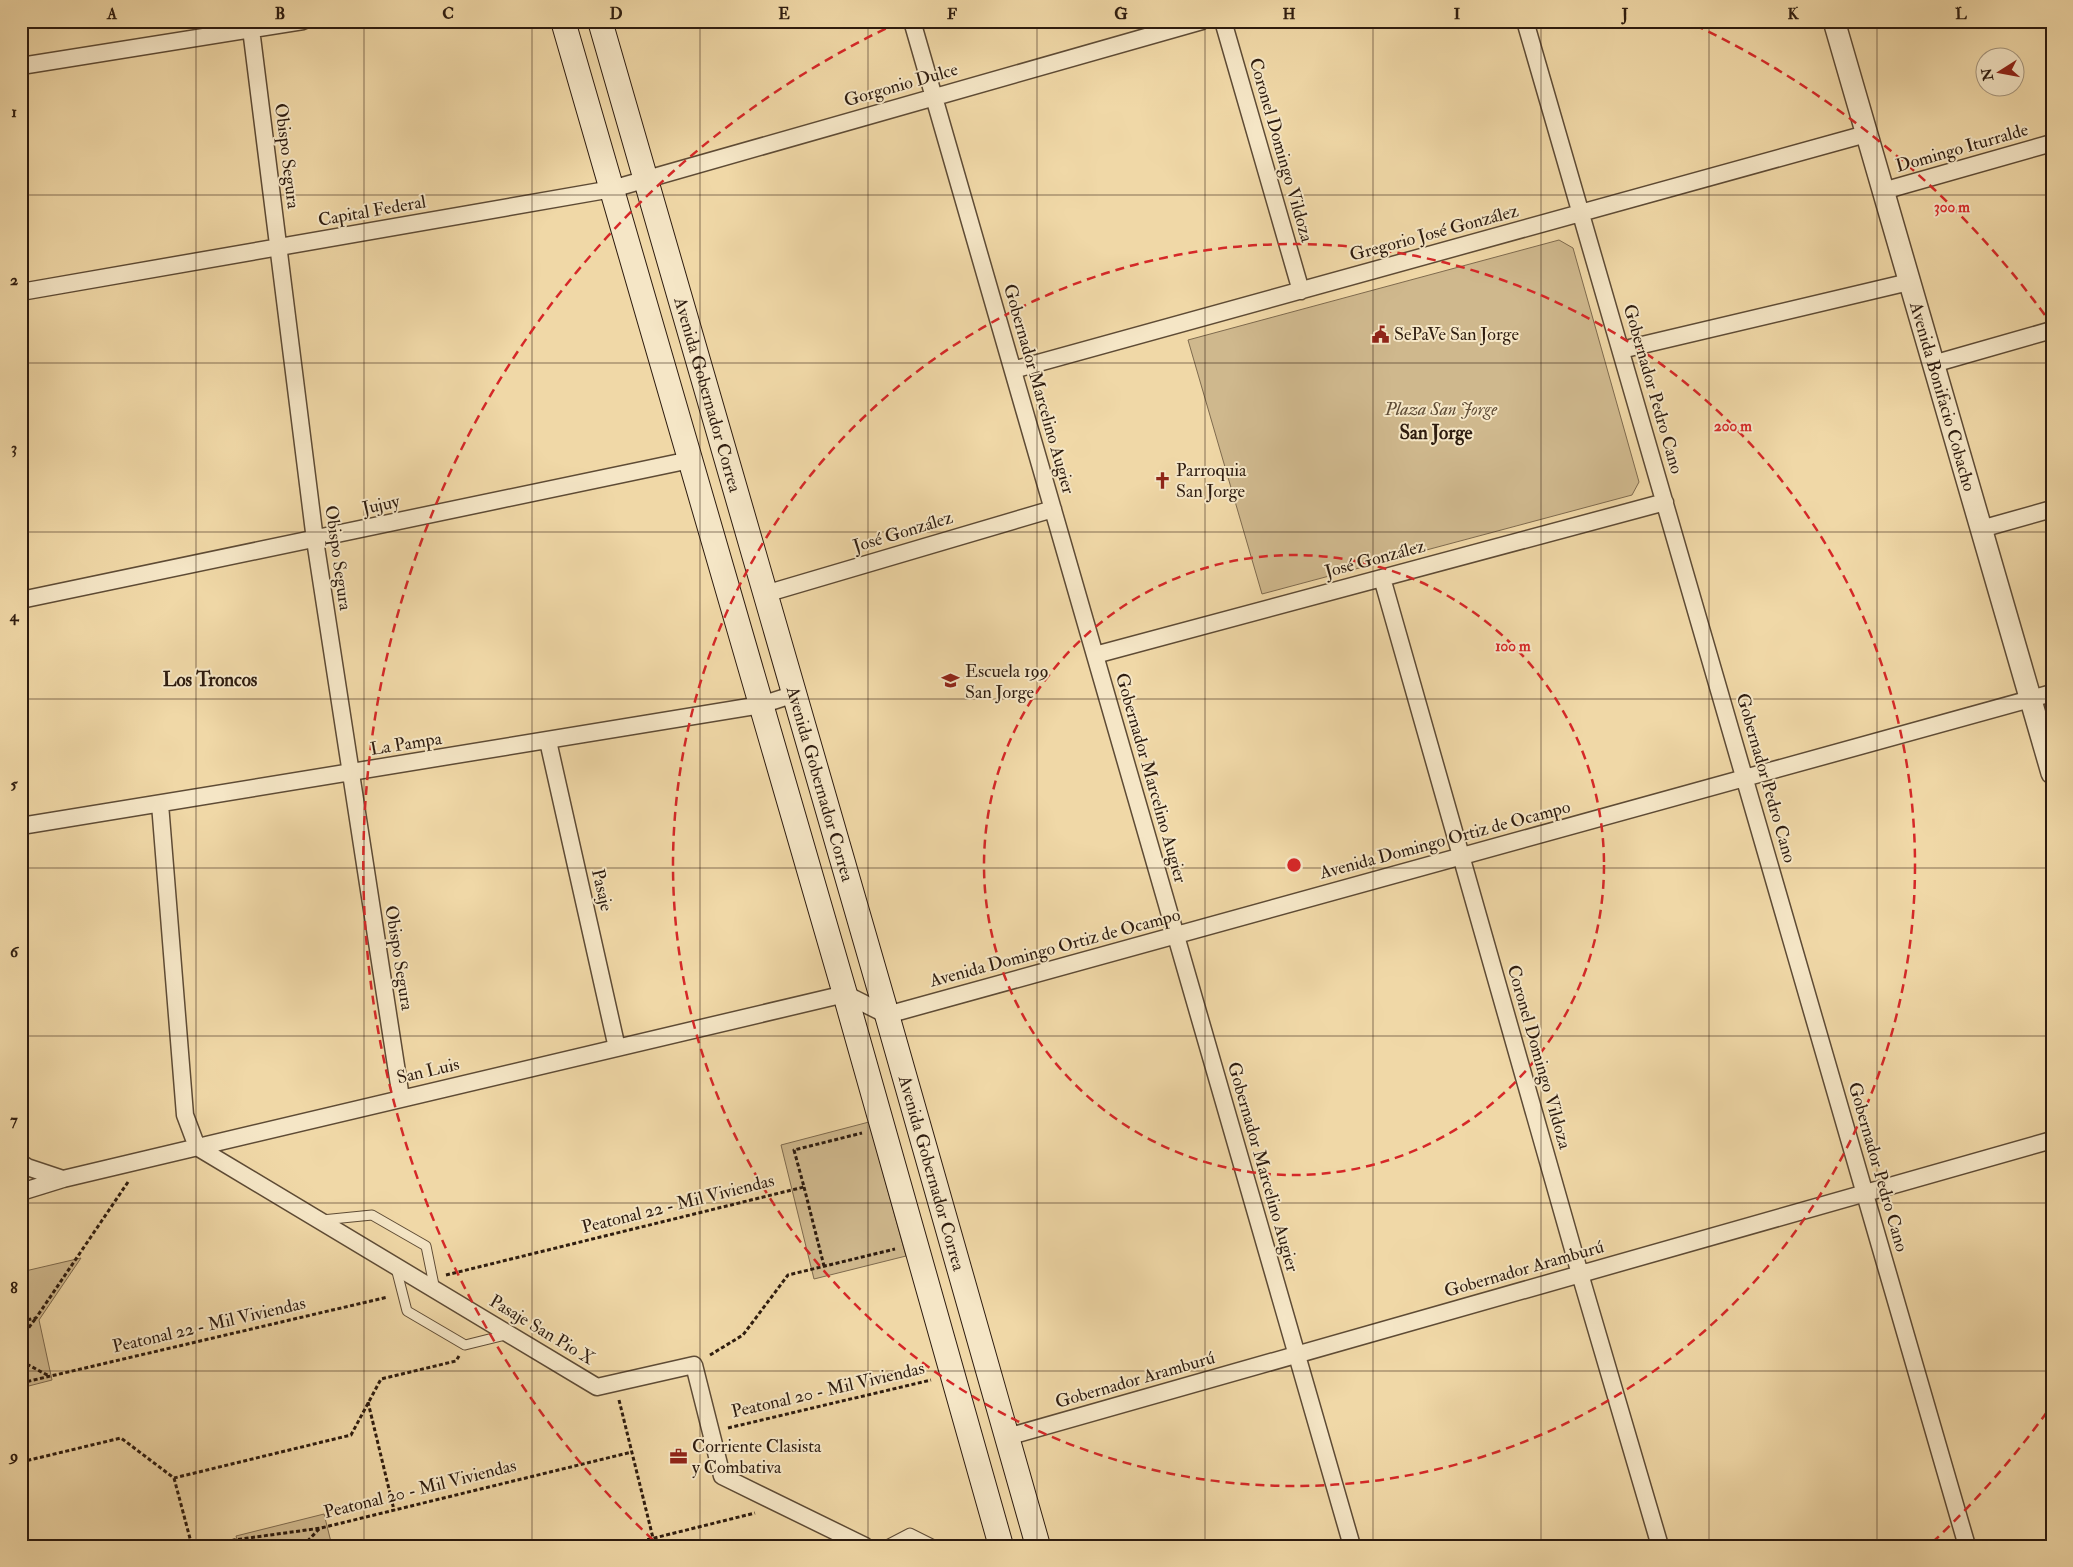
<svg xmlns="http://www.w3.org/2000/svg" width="2073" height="1567" font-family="'IM FELL Double Pica',serif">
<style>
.green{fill:#cfb88d;stroke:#7e6a4e}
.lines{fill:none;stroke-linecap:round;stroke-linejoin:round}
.service-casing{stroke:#5e4b35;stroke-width:11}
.minor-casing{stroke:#5e4b35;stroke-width:19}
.tertiary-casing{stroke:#5e4b35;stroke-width:24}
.secondary-casing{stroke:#2e1c0f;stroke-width:26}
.path{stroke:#2e1c0f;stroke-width:3;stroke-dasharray:4 2.5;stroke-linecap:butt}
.service{stroke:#f5e6c6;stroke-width:9}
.minor{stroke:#f5e6c6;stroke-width:16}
.tertiary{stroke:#f5e6c6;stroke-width:21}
.secondary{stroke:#f5e6c6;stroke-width:24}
.grid{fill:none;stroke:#2e1c0f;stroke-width:1;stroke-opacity:0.55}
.ring{fill:none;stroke:#d62828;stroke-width:2.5;stroke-dasharray:9 6}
.labels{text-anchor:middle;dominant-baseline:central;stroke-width:4;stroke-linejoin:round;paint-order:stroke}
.street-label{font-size:18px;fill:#2e1c0f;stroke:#f5e6c6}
.poi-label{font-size:18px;fill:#2e1c0f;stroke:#f5e6c6;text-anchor:start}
.park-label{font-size:18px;font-style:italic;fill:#5e4b35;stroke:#f5e6c6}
.neighbourhood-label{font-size:19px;font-weight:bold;fill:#2e1c0f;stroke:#f5e6c6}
.centre{fill:#d62828;stroke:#f5e6c6;stroke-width:2.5}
.ring-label{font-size:15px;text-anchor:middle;font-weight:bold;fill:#d62828;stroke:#f5e6c6;stroke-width:4;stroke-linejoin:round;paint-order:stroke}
.neatline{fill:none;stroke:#2e1c0f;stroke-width:2}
.grid-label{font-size:16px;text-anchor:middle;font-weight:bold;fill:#2e1c0f}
</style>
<rect width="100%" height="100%" fill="#f0d8a7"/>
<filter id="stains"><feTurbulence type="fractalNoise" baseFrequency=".004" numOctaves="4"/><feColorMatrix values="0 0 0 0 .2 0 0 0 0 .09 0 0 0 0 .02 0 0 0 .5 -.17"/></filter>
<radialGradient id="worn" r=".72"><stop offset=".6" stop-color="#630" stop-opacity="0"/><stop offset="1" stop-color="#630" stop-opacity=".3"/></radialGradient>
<path class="green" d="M1559,240l14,8 66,234 -7,13 -370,99 -74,-254z
M869,1122l37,134 -92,23 -33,-134z
M81,1258l-42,62 13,60 -31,8v-116z
M324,1514l8,32h-93l-3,-10z"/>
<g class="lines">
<defs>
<path id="service" d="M322,1220l50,-5 54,31 9,44
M396,1268l11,43 58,34 44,-11
M885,1546l25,-13 26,13"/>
<path id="minor" d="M250,21l65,519 86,558
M912,21l440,1525
M1223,21l78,270
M1525,21l442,1525
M21,66l282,-45
M1883,191l169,-48
M21,292l591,-103 590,-168
M1621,350l288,-68
M1933,364l119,-34
M1013,370l853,-236
M1981,529l71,-20
M1382,578l198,696 80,272
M765,594l288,-85
M21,600l669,-140
M1095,655l570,-153
M548,741l69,307
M160,804l25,311 12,32 400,240 97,-22 28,111 143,70
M21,826l740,-121 34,-11
M21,1163l6,4 36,12
M21,1192l42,-13 782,-185 42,21 1165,-322
M1007,1437l1045,-297"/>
<g id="tertiary">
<path id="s1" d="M1834,21l218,752"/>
</g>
<g id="secondary">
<path d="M563,21l282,973 156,552"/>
<path id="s2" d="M600,21l287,994 151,531"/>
</g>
</defs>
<use href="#service" class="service-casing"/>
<use href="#minor" class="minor-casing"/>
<use href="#tertiary" class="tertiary-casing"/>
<use href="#secondary" class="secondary-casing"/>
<path class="path" d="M804,1187l20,79
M446,1275l358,-88 -10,-37 68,-17
M21,1321l15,-3 92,-136
M21,1338l15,-20
M710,1355l33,-20 45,-60 107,-26
M21,1361l28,15
M21,1383l367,-86
M619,1400l34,138
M368,1402l26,108
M728,1428l203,-48
M21,1462l100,-24 53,40 177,-43 30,-56 75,-18 3,-5
M174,1478l18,68
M235,1540l10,6
M213,1546l21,-6 87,-12 311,-76
M303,1546l17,-18
M622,1546l133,-33"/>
<use href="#service" class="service"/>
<use href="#minor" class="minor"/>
<use href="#tertiary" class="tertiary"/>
<use href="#secondary" class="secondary"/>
</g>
<path class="grid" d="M196,21v1525M364,21v1525M532,21v1525M700,21v1525M868,21v1525M1037,21v1525M1205,21v1525M1373,21v1525M1541,21v1525M1709,21v1525M1877,21v1525M21,195h2031M21,363h2031M21,532h2031M21,699h2031M21,868h2031M21,1036h2031M21,1203h2031M21,1371h2031"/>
<g class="ring">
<circle cx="1294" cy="865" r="310"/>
<circle cx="1294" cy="865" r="621"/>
<path d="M2047 1412A931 931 0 0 1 1935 1540M653 1540A931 931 0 0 1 893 25M1695 25A931 931 0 0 1 2047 318"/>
</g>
<defs>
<symbol id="civic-bare" viewBox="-9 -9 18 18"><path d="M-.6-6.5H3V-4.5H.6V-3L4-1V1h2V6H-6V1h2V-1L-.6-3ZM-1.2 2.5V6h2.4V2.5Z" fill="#8f2418" stroke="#f5e6c6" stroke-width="2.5" paint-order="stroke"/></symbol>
<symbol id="church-bare" viewBox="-9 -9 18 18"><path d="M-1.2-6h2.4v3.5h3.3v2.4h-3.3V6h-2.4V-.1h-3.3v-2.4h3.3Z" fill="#8f2418" stroke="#f5e6c6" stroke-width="2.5" paint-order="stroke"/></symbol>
<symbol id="school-bare" viewBox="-9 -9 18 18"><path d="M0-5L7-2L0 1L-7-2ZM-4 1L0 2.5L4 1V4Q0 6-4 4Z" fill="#8f2418" stroke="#f5e6c6" stroke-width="2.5" paint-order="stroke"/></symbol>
<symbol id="office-bare" viewBox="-9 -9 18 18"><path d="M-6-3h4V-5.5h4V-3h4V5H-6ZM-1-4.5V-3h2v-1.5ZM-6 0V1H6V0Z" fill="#8f2418" stroke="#f5e6c6" stroke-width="2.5" paint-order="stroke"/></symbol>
</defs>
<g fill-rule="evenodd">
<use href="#civic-bare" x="1368" y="322" width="25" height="25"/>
<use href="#church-bare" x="1150" y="468" width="25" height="25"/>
<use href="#school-bare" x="938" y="668" width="25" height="25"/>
<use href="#office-bare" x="666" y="1444" width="25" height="25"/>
</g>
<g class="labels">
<g class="street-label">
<text transform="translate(901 85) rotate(-16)">Gorgonio Dulce</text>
<text transform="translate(1962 148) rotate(-16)">Domingo Iturralde</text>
<text transform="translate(1281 150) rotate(74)">Coronel Domingo Vildoza</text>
<text transform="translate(287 156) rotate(83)">Obispo Segura</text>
<text transform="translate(372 211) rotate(-10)">Capital Federal</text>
<text transform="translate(1434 233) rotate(-15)">Gregorio José González</text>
<text transform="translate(1039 389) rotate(74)">Gobernador Marcelino Augier</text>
<text transform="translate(1653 389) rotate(74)">Gobernador Pedro Cano</text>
<text stroke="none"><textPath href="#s2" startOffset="389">Avenida Gobernador Correa</textPath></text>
<text stroke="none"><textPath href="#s1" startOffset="391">Avenida Bonifacio Cobacho</textPath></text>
<text transform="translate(381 505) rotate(-12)">Jujuy</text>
<text transform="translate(903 532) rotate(-17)">José González</text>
<text transform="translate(338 558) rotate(82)">Obispo Segura</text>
<text transform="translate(1375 559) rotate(-15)">José González</text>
<text transform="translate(406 744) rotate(-9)">La Pampa</text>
<text transform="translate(1151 778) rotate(74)">Gobernador Marcelino Augier</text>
<text transform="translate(1766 778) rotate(74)">Gobernador Pedro Cano</text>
<text stroke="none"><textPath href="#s2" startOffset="794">Avenida Gobernador Correa</textPath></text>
<text transform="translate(1445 840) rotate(-15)">Avenida Domingo Ortiz de Ocampo</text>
<text transform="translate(602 890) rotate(77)">Pasaje</text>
<text transform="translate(1055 948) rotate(-15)">Avenida Domingo Ortiz de Ocampo</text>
<text transform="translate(399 958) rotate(81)">Obispo Segura</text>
<text transform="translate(1539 1057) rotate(74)">Coronel Domingo Vildoza</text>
<text transform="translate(428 1071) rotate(-13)">San Luis</text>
<text transform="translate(1263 1167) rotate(74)">Gobernador Marcelino Augier</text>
<text transform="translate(1878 1167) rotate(74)">Gobernador Pedro Cano</text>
<text stroke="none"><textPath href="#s2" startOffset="1199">Avenida Gobernador Correa</textPath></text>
<text transform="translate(678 1204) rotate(-14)">Peatonal 22 - Mil Viviendas</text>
<text transform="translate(1524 1269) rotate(-16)">Gobernador Aramburú</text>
<text transform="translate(209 1325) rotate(-13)">Peatonal 22 - Mil Viviendas</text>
<text transform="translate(542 1330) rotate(31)">Pasaje San Pio X</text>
<text transform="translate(1135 1380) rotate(-16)">Gobernador Aramburú</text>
<text transform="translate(828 1390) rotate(-13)">Peatonal 20 - Mil Viviendas</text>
<text transform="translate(420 1489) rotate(-14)">Peatonal 20 - Mil Viviendas</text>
</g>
<g class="poi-label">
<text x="1394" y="334">SePaVe San Jorge</text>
<text x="1176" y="470">Parroquia<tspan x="1176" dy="21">San Jorge</tspan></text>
<text x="965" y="671">Escuela 199<tspan x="965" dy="21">San Jorge</tspan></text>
<text x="692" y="1446">Corriente Clasista<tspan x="692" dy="21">y Combativa</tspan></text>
</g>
<g class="park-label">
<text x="1441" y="409">Plaza San Jorge</text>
</g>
<g class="neighbourhood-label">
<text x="1436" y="433">San Jorge</text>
<text x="210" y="680">Los Troncos</text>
</g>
</g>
<circle cx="1294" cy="865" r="8" class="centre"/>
<g class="ring-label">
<text x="1952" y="212">300 m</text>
<text x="1733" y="431">200 m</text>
<text x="1513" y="651">100 m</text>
</g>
<rect width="2073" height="1567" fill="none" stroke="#f0d8a7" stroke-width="55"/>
<g transform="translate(2000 72) rotate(259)"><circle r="24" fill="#f5e6c6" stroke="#a5957d"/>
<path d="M0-4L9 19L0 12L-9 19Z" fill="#8f2418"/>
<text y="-8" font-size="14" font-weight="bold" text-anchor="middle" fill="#2e1c0f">N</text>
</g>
<rect x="28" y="28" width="2018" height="1512" class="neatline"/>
<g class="grid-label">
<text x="112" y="19">A</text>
<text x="280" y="19">B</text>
<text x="448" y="19">C</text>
<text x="616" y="19">D</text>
<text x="784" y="19">E</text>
<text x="952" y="19">F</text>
<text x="1121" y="19">G</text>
<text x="1289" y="19">H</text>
<text x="1457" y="19">I</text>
<text x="1625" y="19">J</text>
<text x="1793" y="19">K</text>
<text x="1961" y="19">L</text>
<text x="14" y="117">1</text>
<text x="14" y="285">2</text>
<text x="14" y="453">3</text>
<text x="14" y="621">4</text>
<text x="14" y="789">5</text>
<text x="14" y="957">6</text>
<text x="14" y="1125">7</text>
<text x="14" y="1293">8</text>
<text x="14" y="1461">9</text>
</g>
<rect width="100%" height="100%" filter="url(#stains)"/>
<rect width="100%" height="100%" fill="url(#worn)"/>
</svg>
